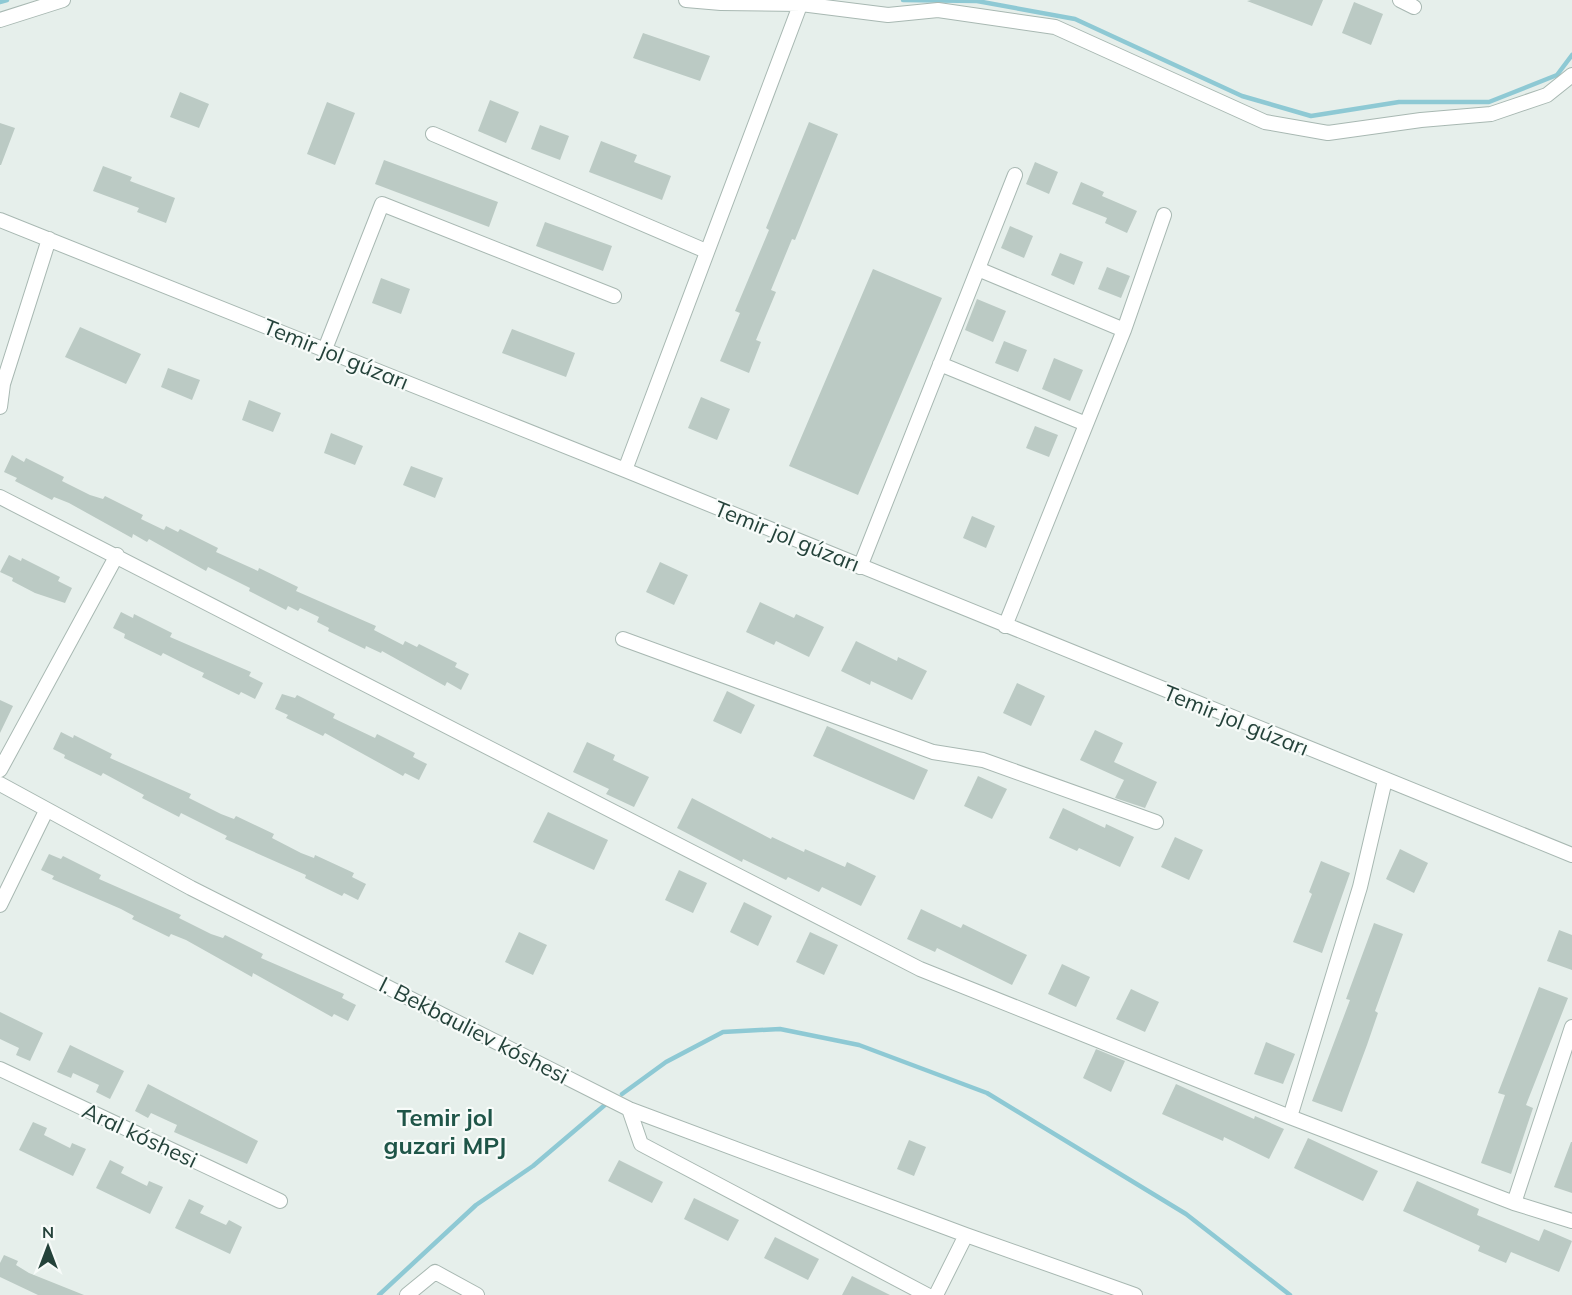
<svg xmlns="http://www.w3.org/2000/svg" width="1572" height="1295" font-family="Mulish,sans-serif">
<style>
.lines{fill:none;stroke-linecap:round;stroke-linejoin:round}
.stream{stroke:#8ec9d4;stroke-width:4.5}
.building{fill:#bbcac4}
.minor-casing{stroke:#a8b8b2;stroke-width:16}
.minor{stroke:#fff;stroke-width:14}
.labels{text-anchor:middle;dominant-baseline:central;stroke-width:4.5;stroke-linejoin:round;paint-order:stroke}
.street-label{font-size:22px;fill:#24423a;stroke:#f7fbf9}
.neighbourhood-label{font-size:24px;font-weight:bold;fill:#1f5548;stroke:#f7fbf9}
</style>
<rect width="100%" height="100%" fill="#e6efeb"/>
<g class="lines">
<path class="stream" d="M903,0l74,1 98,18 167,77 69,20 88,-14h90l68,-27 15,-20
M0,2l7,-2
M622,1094l44,-32 57,-30 57,-3 79,16 128,48 199,121 104,81
M379,1295l97,-90 57,-39 73,-62"/>
</g>
<path class="building" d="M1251,0h72l-11,26 -65,-25z
M1354,2l29,12 -12,31 -29,-12z
M643,33l67,23 -10,25 -67,-23z
M180,92l29,12 -10,24 -29,-11z
M490,100l29,12 -13,31 -28,-12z
M327,102l28,11 -20,52 -28,-11z
M809,122l29,12 -43,106 -3,-1 -21,51 5,2 -20,48 5,2 -12,31 -29,-12 20,-48 -5,-2 34,-81 -3,-2z
M0,123l15,5 -14,37h-1z
M540,125l29,11 -9,24 -29,-11z
M601,141l36,14 -3,7 37,14 -9,24 -73,-28z
M384,160l114,42 -9,25 -114,-43z
M1035,162l23,10 -9,22 -23,-10z
M103,166l29,11 -2,4 45,17 -9,25 -29,-11 2,-4 -46,-17z
M1081,182l23,10 -2,4 35,15 -10,22 -22,-10 2,-5 -35,-14z
M545,222l67,24 -9,25 -67,-25z
M1010,226l23,10 -9,22 -23,-10z
M1060,253l23,9 -9,23 -23,-10z
M1107,267l23,9 -9,22 -23,-9z
M873,269l69,29 -84,197 -69,-29z
M381,278l29,11 -9,25 -29,-11z
M977,299l29,12 -13,31 -28,-12z
M80,327l61,27 -15,30 -61,-27z
M512,329l63,24 -9,24 -64,-24z
M1004,341l23,9 -9,22 -23,-9z
M1054,358l29,12 -13,31 -28,-12z
M168,368l32,12 -8,20 -31,-13z
M701,397l29,12 -13,31 -29,-12z
M249,400l32,13 -8,19 -31,-12z
M1035,426l23,9 -9,22 -23,-9z
M331,433l32,13 -8,19 -31,-12z
M12,455l12,7 2,-4 38,19 -2,4 28,14 13,4 2,-3 38,19 -2,4 23,11 2,-4 12,6 2,-3 38,19 -2,4 42,19 1,-3 39,19 -2,4 80,35 -2,4 29,15 2,-4 12,6 2,-3 38,19 -2,4 14,7 -8,16 -14,-8 -2,4 -63,-35 -1,2 -15,-7 -1,3 -37,-18 1,-3 -12,-6 2,-5 -19,-9 -2,3 -10,-5 -2,4 -37,-19 1,-3 -42,-21 -2,4 -57,-32 -2,3 -14,-8 -1,4 -63,-35 -15,-6 -2,3 -37,-19 2,-3 -13,-6z
M411,466l32,12 -8,20 -32,-13z
M972,516l23,10 -9,22 -23,-10z
M9,555l12,6 1,-3 38,19 -2,4 14,7 -7,15 -30,-10 -23,-12 1,-3 -13,-6z
M660,562l28,13 -14,30 -28,-13z
M760,602l34,16 2,-4 28,13 -15,30 -33,-16 -2,4 -28,-13z
M121,612l12,6 1,-4 38,19 -2,4 81,35 -2,4 14,7 -8,16 -14,-7 -2,3 -37,-18 2,-4 -13,-6 -28,-14 -2,3 -37,-18 1,-4 -12,-6z
M856,641l41,20 1,-4 29,14 -15,29 -41,-19 -1,4 -29,-14z
M1017,683l28,13 -14,30 -28,-13z
M727,691l28,14 -14,29 -28,-13z
M282,694l13,4 2,-3 38,19 -2,4 42,20 2,-4 38,19 -2,4 14,7 -8,16 -14,-7 -2,3 -78,-43 -2,3 -37,-18 2,-3 -13,-6z
M0,700l13,6 -13,27z
M827,726l101,44 -14,30 -101,-44z
M1095,730l28,13 -9,19 43,20 -12,26 -30,-10 9,-18 -44,-20z
M61,732l12,6 1,-3 38,19 -2,4 81,36 -2,4 32,16 13,5 2,-3 38,18 -2,4 29,15 13,5 1,-3 39,18 -2,4 14,7 -8,16 -14,-7 -2,3 -37,-18 1,-3 -81,-36 2,-3 -46,-23 -2,4 -37,-19 2,-3 -41,-22 -2,3 -37,-18 1,-3 -12,-6z
M587,742l28,13 -2,5 36,17 -15,30 -28,-13 3,-5 -36,-17z
M978,776l29,13 -15,30 -28,-13z
M692,798l79,41 1,-2 32,15 1,-3 40,18 2,-5 29,14 -15,30 -39,-19 -3,5 -31,-15 -2,3 -43,-21 -1,3 -65,-34z
M1063,808l42,20 1,-4 28,13 -14,30 -41,-19 -2,3 -28,-13z
M548,812l60,28 -14,30 -61,-28z
M1175,837l28,13 -14,30 -28,-13z
M1400,849l28,14 -14,30 -28,-14z
M49,854l12,5 2,-3 38,19 -2,4 82,36 -2,3 32,16 12,4 2,-3 38,19 -2,4 83,36 -2,4 14,7 -8,16 -14,-7 -2,3 -79,-44 -1,4 -66,-37 -15,-6 -2,3 -37,-18 2,-3 -13,-7 -69,-30 2,-3 -13,-6z
M1321,861l29,12 -28,80 -29,-11 19,-48 -3,-2z
M679,870l28,13 -14,30 -28,-13z
M744,902l28,14 -14,30 -28,-14z
M921,909l40,19 2,-4 64,31 -15,30 -75,-37 -2,4 -28,-13z
M1374,923l29,11 -28,77 3,2 -11,32 -25,67 -30,-11 38,-101 -4,-1z
M1559,930l13,5v35l-25,-9z
M519,932l28,13 -14,30 -28,-13z
M810,932l28,13 -14,30 -28,-13z
M1062,964l28,13 -14,30 -28,-13z
M1539,987l29,11 -42,107 7,3 -22,66 -30,-11 24,-68 -7,-2z
M1131,989l28,13 -14,30 -29,-13z
M0,1012l43,21 -13,28 -14,-6 3,-7 -19,-9z
M1266,1042l29,12 -12,30 -29,-10z
M70,1045l54,26 -14,28 -14,-7 3,-7 -26,-12 -2,5 -14,-6z
M1096,1049l29,12 -14,31 -28,-14z
M148,1084l110,57 -11,23 -73,-32 3,-7 -26,-12 -3,5 -13,-7z
M1176,1084l78,35 1,-3 29,13 -15,30 -45,-22 -1,4 -61,-27z
M33,1122l14,6 -3,7 26,13 2,-5 14,6 -13,27 -54,-26z
M1308,1138l70,33 -15,30 -69,-33z
M909,1140l17,7 -12,29 -17,-7z
M1571,1142h1v51l-18,-6z
M110,1160l14,7 -3,6 26,13 2,-5 14,6 -13,27 -54,-26z
M619,1160l44,22 -11,21 -44,-22z
M1417,1181l62,28 -2,6 62,26 5,-12 28,12 -13,31 -48,-20 -5,11 -28,-12 2,-5 -77,-35z
M694,1198l45,22 -11,21 -44,-22z
M189,1199l15,7 -4,7 26,12 3,-5 13,7 -12,27 -55,-26z
M775,1237l44,22 -11,21 -44,-22z
M4,1255l14,6 -2,4 13,8 55,22h-46l-38,-18v-14z
M852,1276l38,19h-48z"/>
<g class="lines">
<defs>
<path id="minor" d="M686,0l35,3 80,1 87,11 50,-5 117,17 210,95 63,11 93,-13 70,-6 56,-19 25,-20
M1400,0l14,7
M0,20l63,-20
M433,134l273,117
M0,220l625,250 947,385
M978,269l146,61
M325,349l57,-145 232,92
M940,364l146,60
M0,407l3,-23 46,-145
M625,470l177,-470
M0,497l920,472 370,148 224,86 58,18
M860,567l155,-392
M1005,626l119,-296 40,-115
M623,639l310,113 50,8 173,62
M0,770l117,-215
M0,784l191,104 438,221 337,126 169,60
M0,905l46,-94
M0,1069l280,132
M629,1109l12,35 286,151
M1290,1117l70,-230 25,-107
M1514,1203l58,-176
M407,1295l28,-23 42,23
M936,1295l30,-60"/>
</defs>
<use href="#minor" class="minor-casing"/>
<use href="#minor" class="minor"/>
</g>
<g class="labels">
<g class="street-label">
<text transform="translate(336 354) rotate(22)">Temir jol gúzarı</text>
<text transform="translate(787 536) rotate(22)">Temir jol gúzarı</text>
<text transform="translate(1236 720) rotate(22)">Temir jol gúzarı</text>
<text transform="translate(474 1030) rotate(27)">I. Bekbauliev kóshesi</text>
<text transform="translate(140 1135) rotate(25)">Aral kóshesi</text>
</g>
<g class="neighbourhood-label">
<text x="445" y="1117">Temir jol<tspan x="445" dy="28">guzari MPJ</tspan></text>
</g>
</g>
<g transform="translate(48 1247)" stroke="#f7fbf9" stroke-width="4.5" paint-order="stroke">
<path d="M0-4.5L10 22L0 15L-10 22Z" fill="#24423a"/>
<text y="-9" font-size="16" font-weight="bold" text-anchor="middle" fill="#24423a">N</text>
</g>
</svg>
